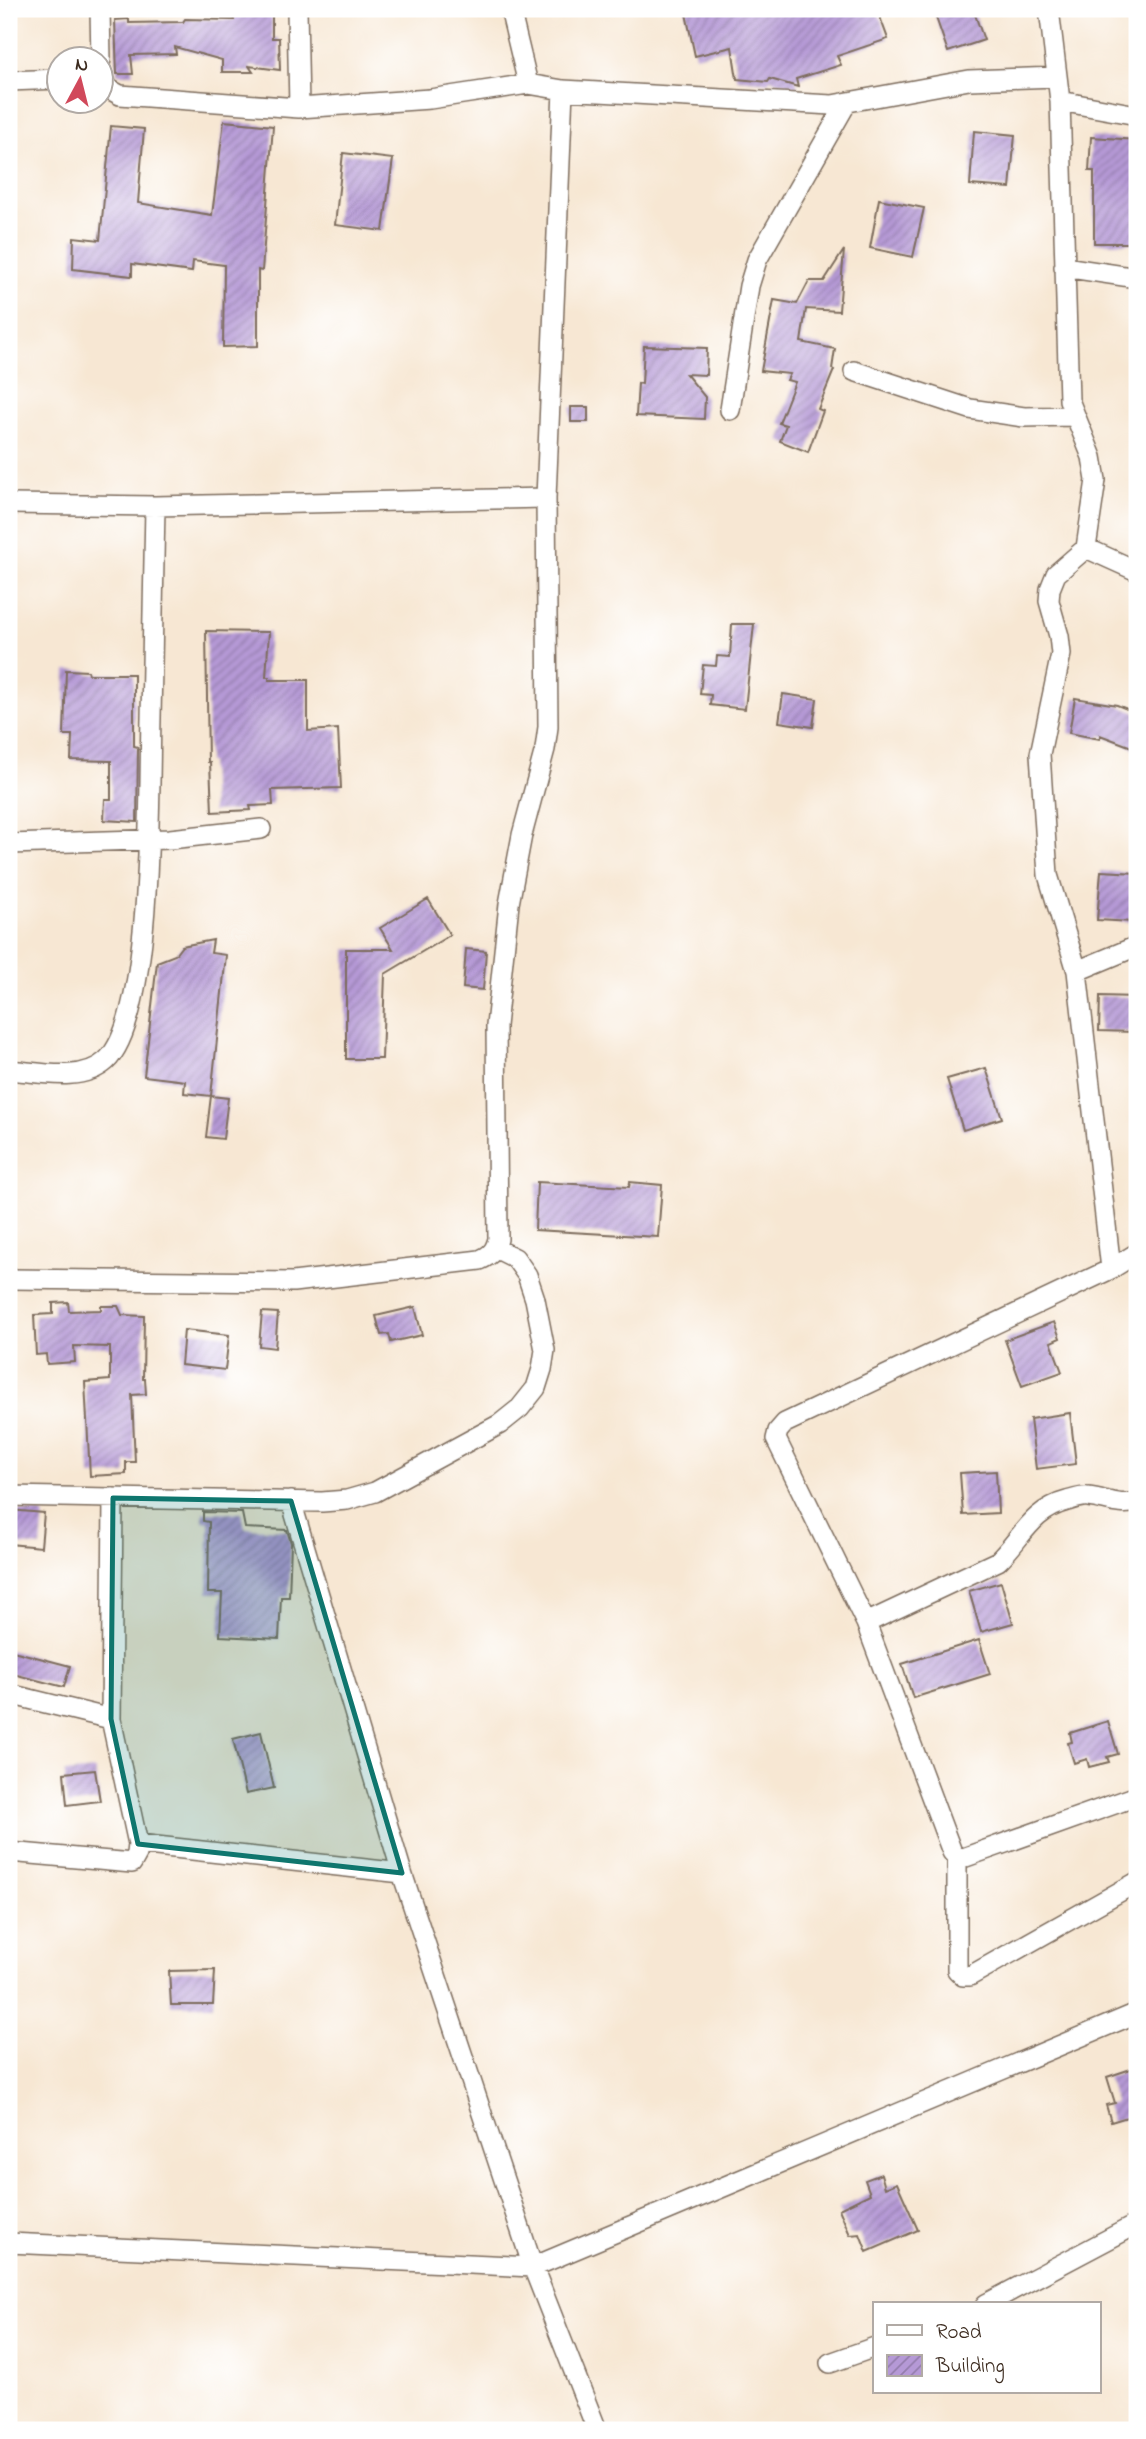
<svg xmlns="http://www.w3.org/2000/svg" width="1146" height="2439" font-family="'Indie Flower',sans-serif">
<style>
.building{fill:url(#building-hatch)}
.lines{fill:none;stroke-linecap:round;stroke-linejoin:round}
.minor-casing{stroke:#7d6c5d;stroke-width:22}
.minor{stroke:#fff;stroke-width:19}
.marked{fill:#0f766e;fill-opacity:0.2;stroke:#0f766e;stroke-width:5;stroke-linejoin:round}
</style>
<defs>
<pattern id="building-hatch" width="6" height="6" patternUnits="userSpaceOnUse" patternTransform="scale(1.75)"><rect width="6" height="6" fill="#b599d6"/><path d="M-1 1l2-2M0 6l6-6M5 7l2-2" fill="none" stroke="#947dad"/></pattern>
</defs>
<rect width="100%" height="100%" fill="#fff"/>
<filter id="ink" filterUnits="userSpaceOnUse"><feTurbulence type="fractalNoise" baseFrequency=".0143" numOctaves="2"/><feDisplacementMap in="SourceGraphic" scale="14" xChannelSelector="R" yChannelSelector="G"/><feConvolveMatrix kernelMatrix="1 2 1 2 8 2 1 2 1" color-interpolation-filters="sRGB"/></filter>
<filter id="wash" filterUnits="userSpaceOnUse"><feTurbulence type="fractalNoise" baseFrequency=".00686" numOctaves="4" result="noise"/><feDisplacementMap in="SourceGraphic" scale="28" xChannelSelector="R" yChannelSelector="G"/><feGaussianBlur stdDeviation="1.57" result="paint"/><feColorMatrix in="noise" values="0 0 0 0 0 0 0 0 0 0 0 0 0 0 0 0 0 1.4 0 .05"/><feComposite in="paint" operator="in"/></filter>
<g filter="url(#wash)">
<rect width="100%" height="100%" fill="#f7e7d3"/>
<g id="blocks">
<path class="building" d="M232,9h40v29h7l1,32 -31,-4 4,6h-31v-12l-47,-13 1,7 -45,1 2,19h-16l-2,-54 14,-1v4l54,-1 2,-3 49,1z
M685,9h192l11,30 -51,17 4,9 -45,14 2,8 -28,-8 -2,3 -31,-3 -5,-32 -37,9z
M933,9h40l11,31 -36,12z
M224,121l49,5 -11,145 -4,-1v76l-35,1 1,-82 -31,-4 -1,11 -60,-8v12l-59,-7 1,-32 26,3 11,-114 33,3 -6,74 74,12z
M974,131l41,4 -5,53 -40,-3z
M1091,137l46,3v103h-43v-72h-5z
M343,153l50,6 -10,72 -48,-6z
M879,199l45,9 -11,49 -43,-9z
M844,250l-5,61 -33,-2 -5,33 34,7 -3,20 2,1 -16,39 5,2 -15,41 -28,-11 6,-16 -7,-2 16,-41 -8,-2 3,-6 -29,-3 13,-71 23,4 12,-23h15z
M644,346l63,2 -1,27 -20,-1 19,23 -1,22 -68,-3 2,-33 4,1z
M571,407h17v15h-17z
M732,624h22l-9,85 -35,-4 1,-10 -11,-1 3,-29 13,1 1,-10 13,1z
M206,631l63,1 -3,45h3v3h39v51l30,-2 3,59 -69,2 1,15 -23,1 1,4 -39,2 -2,-50h-2z
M66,670l22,1 1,3h45v72l4,1 -1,75 -33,-2 1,-21h6v-38l-40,-1 1,-25h-8z
M783,694l34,5 -4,28 -34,-5z
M1075,698l42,7 20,8v36l-37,-14v4l-31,-6z
M1101,871l36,2 -4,49 -36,-2z
M428,899l22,36 -65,39 -3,85h-36v-110h47l-13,-21z
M213,940l-2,13 15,2 -15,141 -27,-3 1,-12 -41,-5 13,-114 18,-7 7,-9z
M466,949l20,2 -3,39 -20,-2z
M1100,996l36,1 -1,35 -36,-1z
M986,1068l16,50 -39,12 -16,-51z
M211,1096l17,2 -5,41 -17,-2z
M537,1182l92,5 1,-5 32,3 -4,52 -123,-7z
M68,1302l1,9 32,-1v-4h17l4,9 22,1 -1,63h2l1,15 -14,1 3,67h-9v12l-36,2 -5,-94 25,-2v-33l-36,-1 1,16 -28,2 -1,-10 -10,1 -2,-40 19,-1v-11z
M415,1307l7,28 -31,7 -2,-8 -8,1 -5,-19z
M262,1312l16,1 -3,35 -16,-2z
M1054,1322l6,16 -9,4 11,30 -40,14 -17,-46z
M184,1330l45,5 -4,35 -44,-5z
M1070,1413l6,51 -40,5 -6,-50z
M996,1471l2,42 -35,2 -3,-42z
M9,1510l35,3 -3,34 -32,-3z
M203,1512l39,1 3,15 42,2 4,13 -2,54h-8l-2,42 -59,-3 2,-43h-14l1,-71 -6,-1z
M1001,1582l12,41 -32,9 -12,-41z
M979,1640l11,34 -77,24 -11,-34z
M9,1650l61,16 -6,21 -55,-14z
M1108,1721l10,33 -11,3 2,5 -20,5 -2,-8 -13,4 -6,-20 4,-1 -2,-9z
M261,1732l13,56 -28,6 -13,-55z
M95,1770l5,31 -33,4 -3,-32z
M215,1970l-2,35h-42l-2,-34z
M1137,2067v47l-26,8 -5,-17 9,-2 -8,-26z
M881,2174l4,14 12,-5 21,47 -51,22 -7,-18 -10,1 -11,-26 31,-15 -5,-14z"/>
</g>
</g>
<g filter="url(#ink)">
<use href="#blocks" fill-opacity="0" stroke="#7d6c5d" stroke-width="2"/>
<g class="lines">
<defs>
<path id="minor" d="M100,9l1,51
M297,9l2,99
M510,9l18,75
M1049,9l11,92 9,299 23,57 4,23 -10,68 -30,26 -6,15 -1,12 10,35 2,18 -21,100 8,121 29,96 34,298
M102,77l7,12 11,6 179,13 131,-9 98,-15 35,6 269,15 137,-25 87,-3
M9,81l51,-2
M1060,101l77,14
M1064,267l73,11
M854,371l116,38 54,8 49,-1
M730,410l19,-124 8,-26 89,-156
M9,504l146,2 391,-8
M1086,548l51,23
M9,844l161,-5 91,-10
M1077,971l60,-25
M9,1070c29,2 73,13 97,-9 48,-44 43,-275 45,-343 1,-71 3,-141 4,-212
M1137,1253l-26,16 -326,154 -7,8 -2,8 90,184 86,229 5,5v113l6,6h7l167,-94
M9,1279l284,3 187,-22c11,-5 15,-9 18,-21l-2,-213 13,-122 13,-69 23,-86 3,-22 -2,-229 17,-408
M9,1496l313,6 25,-2 28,-8 125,-68 20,-16 16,-20 6,-19 3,-19 -10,-51 -8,-24 -12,-17 -20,-10
M291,1501l111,372 131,394 64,163
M866,1623l132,-62c24,-23 34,-51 69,-60 7,-2 15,-5 21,-4 18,2 32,10 49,5
M9,1694l102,25
M138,1844l264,29
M9,1852l123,11 5,-9 1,-10 -27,-125 2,-221
M957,1857l6,1 174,-62
M9,2243l524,24 604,-254
M986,2304l151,-80
M830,2363l45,-16"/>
</defs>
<use href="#minor" class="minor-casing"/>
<use href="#minor" class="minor"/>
</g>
</g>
<path class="marked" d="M113,1498l178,3 111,372 -264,-29 -27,-125z"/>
<rect width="1146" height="2439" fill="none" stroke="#fff" stroke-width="35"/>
<rect x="873" y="2302" width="228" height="91" fill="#ffffff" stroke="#b1aaa5" stroke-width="2"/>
<rect x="887" y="2325" width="35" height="10" fill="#ffffff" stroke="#b1aaa5" stroke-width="2"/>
<text x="936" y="2338" font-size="21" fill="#3b2a1e">Road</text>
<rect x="887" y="2355" width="35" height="21" fill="url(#building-hatch)" stroke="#b1aaa5" stroke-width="2"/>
<text x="936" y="2372" font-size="21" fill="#3b2a1e">Building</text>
<g transform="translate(80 80) rotate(7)"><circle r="33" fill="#ffffff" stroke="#b1aaa5" stroke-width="2"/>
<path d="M0-5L12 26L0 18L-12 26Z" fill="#d1495b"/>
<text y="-10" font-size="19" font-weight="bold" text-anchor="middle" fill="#3b2a1e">N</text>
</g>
</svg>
